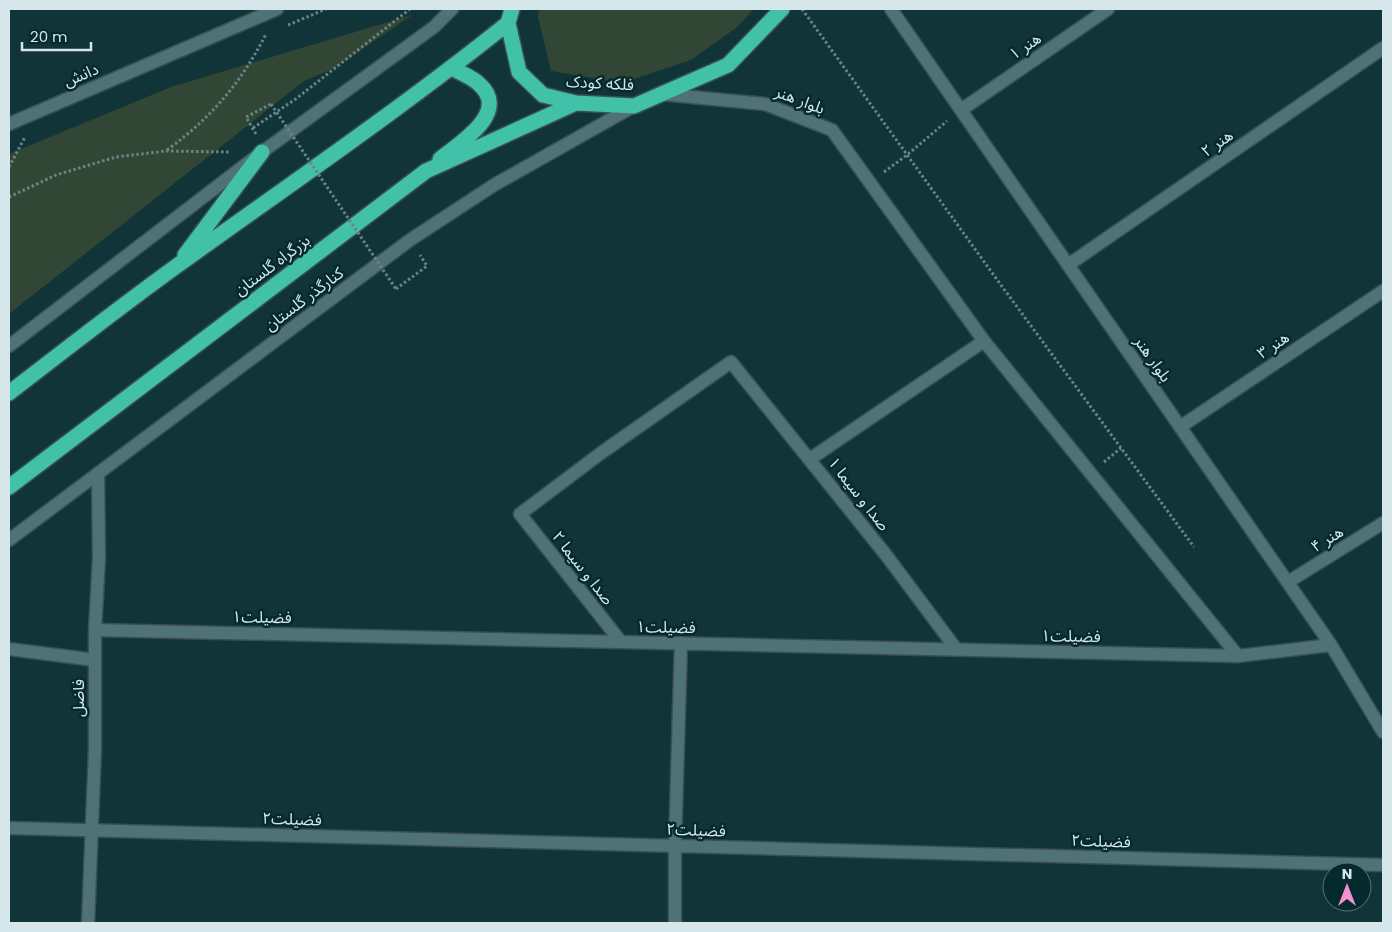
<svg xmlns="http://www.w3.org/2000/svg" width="1392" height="932" font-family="Poppins,'Noto Sans Arabic',sans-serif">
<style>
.green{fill:#314634}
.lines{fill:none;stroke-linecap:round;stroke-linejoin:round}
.street-casing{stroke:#395053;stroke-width:15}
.secondary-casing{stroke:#395053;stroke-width:15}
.highway-casing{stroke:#395053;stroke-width:18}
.path{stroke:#698488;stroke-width:3;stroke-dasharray:2.5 2.5;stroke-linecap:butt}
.street{stroke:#4f7276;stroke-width:12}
.secondary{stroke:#4f7276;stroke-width:12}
.highway{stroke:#41c1a8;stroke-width:15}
.path-bridge{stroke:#698488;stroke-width:3;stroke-dasharray:2.5 2.5;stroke-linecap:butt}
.labels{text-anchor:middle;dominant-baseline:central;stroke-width:5;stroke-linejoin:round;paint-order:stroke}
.street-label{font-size:16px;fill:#d5e7ea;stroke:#052a2e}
</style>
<rect width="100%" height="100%" fill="#113438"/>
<path class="green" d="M539,9h215l-18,19 -45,32 -69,23 -71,-12 -13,-54z
M412,15l-77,53 -31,13 -295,233v-160l162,-67z"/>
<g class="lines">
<defs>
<path id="street" d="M961,110l147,-101
M9,124l268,-115
M1068,265l315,-217
M1180,427l203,-136
M810,459l174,-118
M1288,582l95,-59
M95,630l1143,26
M621,642l-101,-128 81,-61 130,-91 155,193 71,95
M9,649l86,11
M9,828l1374,37
M88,923l7,-174v-119l4,-72 -1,-85
M675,923v-77l6,-203"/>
<path id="secondary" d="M891,9l440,636 52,87
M661,94l104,10 67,26 152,211 254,315 93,-11
M9,346l253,-194 172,-125 18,-18
M9,540l401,-300 84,-55 140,-79"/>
<path id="highway" d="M512,9l-4,14 11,49 24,23 33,8 58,3 94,-41 54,-56
M440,159c20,-16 71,-47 39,-75 -7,-7 -19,-11 -27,-16
M185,255l77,-103
M9,393c56,-43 112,-87 169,-128 111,-80 224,-157 330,-242
M9,487l417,-316 150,-68"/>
</defs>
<use href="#street" class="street-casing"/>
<use href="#secondary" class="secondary-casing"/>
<use href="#highway" class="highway-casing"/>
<path class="path" d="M802,9l196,272 196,266
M288,25l38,-16
M253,128l44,-30 113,-89
M256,134l-10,-17 25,-13
M167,150c44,-32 74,-67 99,-116
M9,167l16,-30
M884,172l23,-17 40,-34
M9,197l47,-22 60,-18 50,-6 64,1
M396,289l31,-23 -7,-11
M1104,462l17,-14"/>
<use href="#street" class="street"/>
<use href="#secondary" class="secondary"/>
<use href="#highway" class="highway"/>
<path class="path-bridge" d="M271,104l125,185"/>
</g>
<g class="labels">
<g class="street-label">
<text transform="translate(1025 46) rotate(-34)">هنر ۱</text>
<text transform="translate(81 75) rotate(-23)">دانش</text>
<text transform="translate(600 83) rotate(3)">فلکه کودک</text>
<text transform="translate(800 100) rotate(21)">بلوار هنر</text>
<text transform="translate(1217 143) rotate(-35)">هنر ۲</text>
<text transform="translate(272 265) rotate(-37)">بزرگراه گلستان</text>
<text transform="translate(304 299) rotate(-37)">کنارگذر گلستان</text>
<text transform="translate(1273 345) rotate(-34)">هنر ۳</text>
<text transform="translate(1153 359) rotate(55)">بلوار هنر</text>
<text transform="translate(859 494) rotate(52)">صدا و سیما ۱</text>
<text transform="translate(1327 539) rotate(-32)">هنر ۴</text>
<text transform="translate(583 568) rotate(52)">صدا و سیما ۲</text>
<text transform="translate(262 617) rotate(1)">فضیلت۱</text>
<text transform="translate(666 627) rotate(1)">فضیلت۱</text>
<text transform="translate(1071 636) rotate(1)">فضیلت۱</text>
<text transform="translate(78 698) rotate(-90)">فاضل</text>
<text transform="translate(292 819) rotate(2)">فضیلت۲</text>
<text transform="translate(696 830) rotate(2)">فضیلت۲</text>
<text transform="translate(1101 841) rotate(2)">فضیلت۲</text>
</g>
</g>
<rect width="1392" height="932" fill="none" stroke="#d5e7ea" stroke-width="20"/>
<g transform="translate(1347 887)"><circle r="24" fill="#052a2e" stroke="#587679"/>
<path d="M0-4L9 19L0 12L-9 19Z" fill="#f790ce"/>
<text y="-8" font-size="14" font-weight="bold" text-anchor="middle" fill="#d5e7ea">N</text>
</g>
<path d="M22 42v8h69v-8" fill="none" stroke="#d5e7ea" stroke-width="2.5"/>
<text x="30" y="42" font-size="15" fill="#d5e7ea" stroke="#052a2e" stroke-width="4" paint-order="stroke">20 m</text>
</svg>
